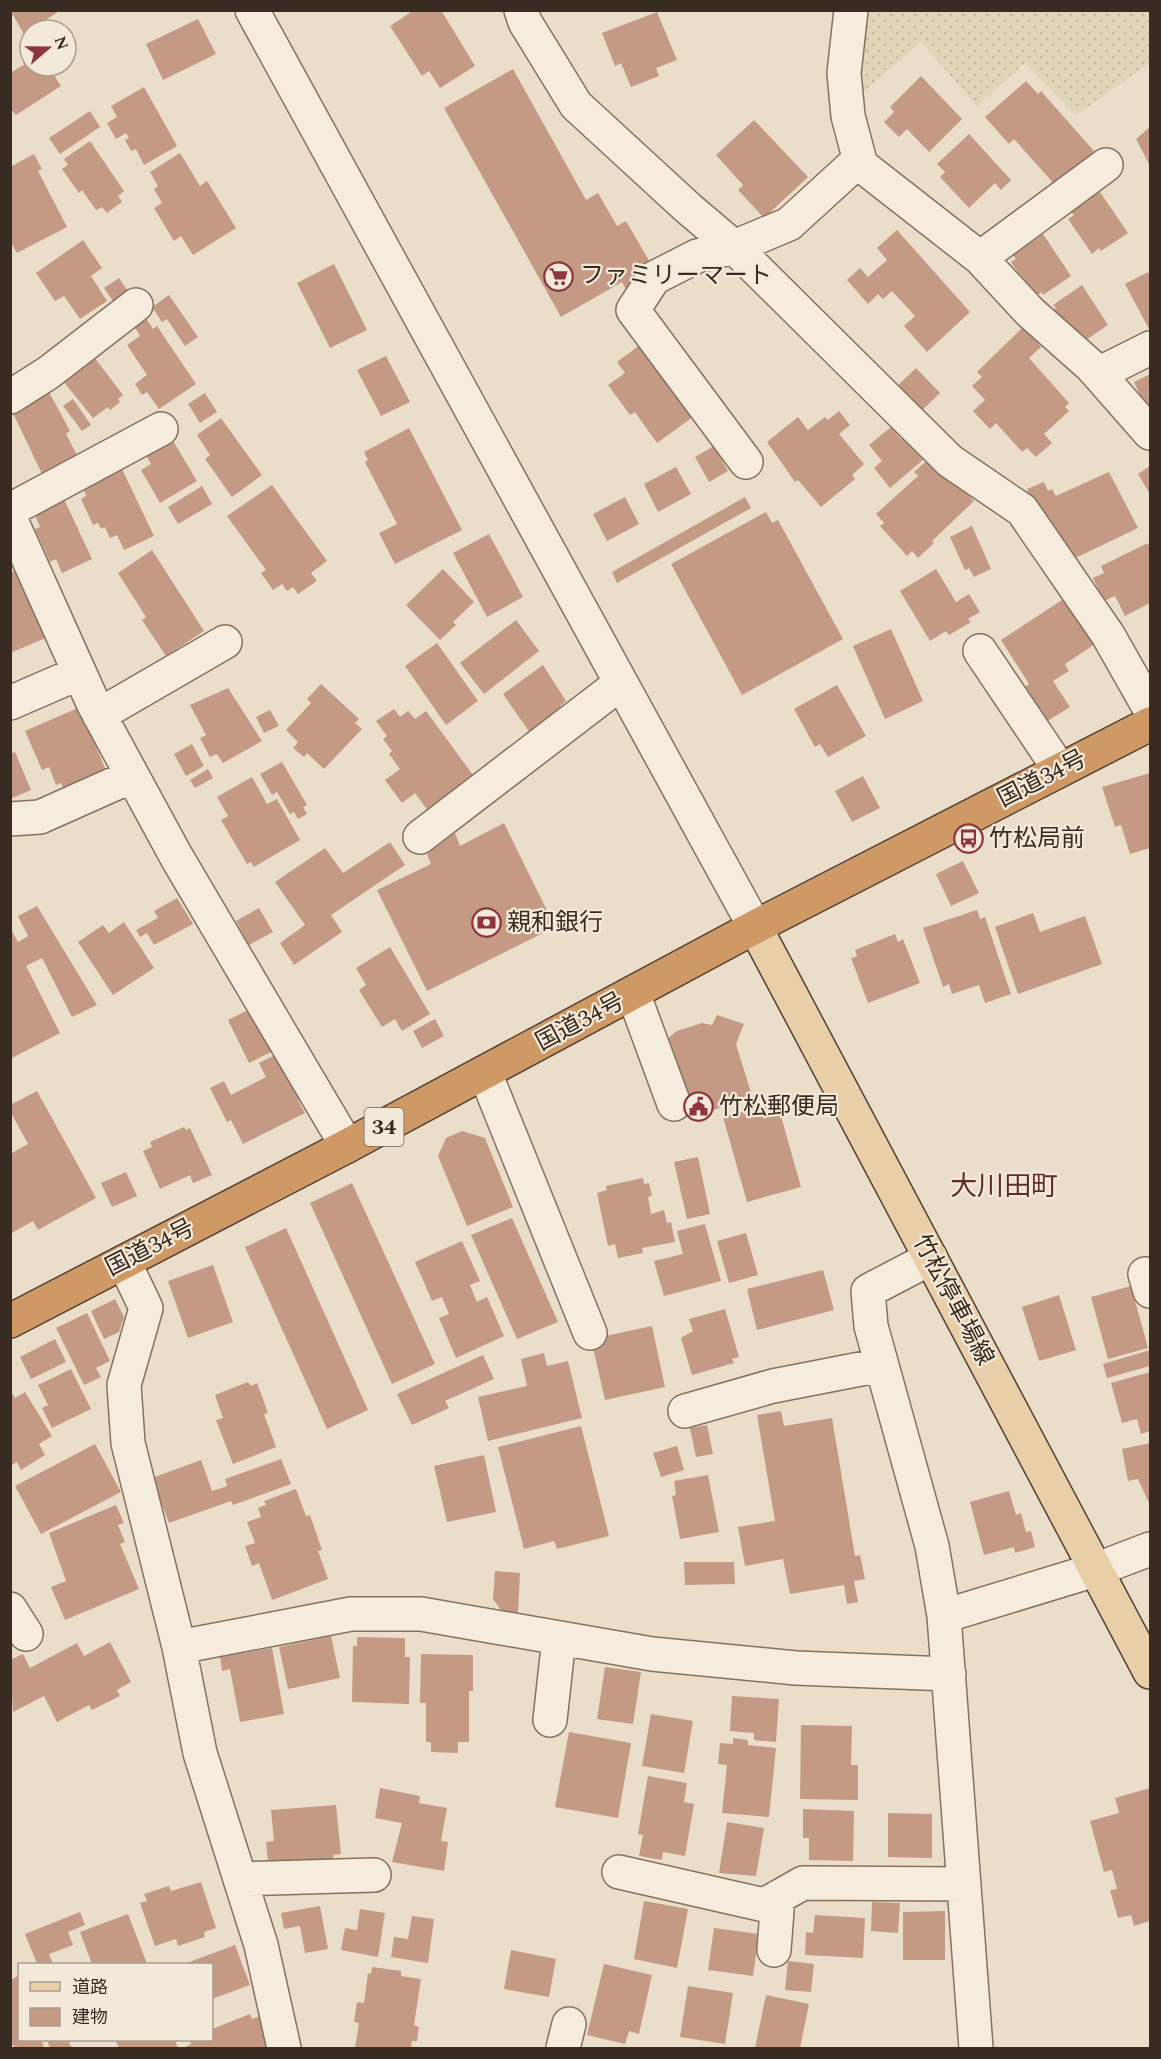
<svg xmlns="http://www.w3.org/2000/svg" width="1161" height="2059" font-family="Spectral,'Noto Sans JP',serif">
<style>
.farmland{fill:url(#farmland-dots)}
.building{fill:#c49a84}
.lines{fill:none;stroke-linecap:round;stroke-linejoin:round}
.minor-casing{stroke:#857160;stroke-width:36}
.major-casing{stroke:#544034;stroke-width:36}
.highway-casing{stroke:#544034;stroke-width:36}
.minor{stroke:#f6ecdd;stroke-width:33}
.major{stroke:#e9cfa7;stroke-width:33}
.highway{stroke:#cf9965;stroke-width:33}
.labels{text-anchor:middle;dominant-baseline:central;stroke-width:4.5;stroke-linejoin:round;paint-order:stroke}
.shield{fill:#f3e9d9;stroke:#6f6459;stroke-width:1.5}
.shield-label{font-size:22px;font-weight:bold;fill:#372b22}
.poi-label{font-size:24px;fill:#372b22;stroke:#f3e9d9;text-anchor:start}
.street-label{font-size:24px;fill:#372b22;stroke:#f3e9d9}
.quarter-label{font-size:27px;fill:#602e26;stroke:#f3e9d9}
</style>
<defs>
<pattern id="farmland-dots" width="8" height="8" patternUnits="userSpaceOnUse" patternTransform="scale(1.5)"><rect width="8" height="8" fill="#dfd6b8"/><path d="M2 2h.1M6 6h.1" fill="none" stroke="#c0b89e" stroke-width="1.8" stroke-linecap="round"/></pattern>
</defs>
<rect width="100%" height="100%" fill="#eadeca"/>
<path class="farmland" d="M859,11h291v52l-74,52 -51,-52 -48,43 -56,-64 -66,57z"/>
<path class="building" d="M10,10h51l-37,24z
M414,10h27l34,56 -35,22 -11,-17 -7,5 -32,-50z
M657,12l20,48 -21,8 3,8 -28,11 -10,-24 -6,3 -13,-33z
M198,19l18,35 -53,26 -17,-36z
M30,61v5h18l13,20 -45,29 -6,-7v-35z
M513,69l73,131 12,-7 19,33 9,-5 25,43 -16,8 6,10 -15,8 -4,-8 -61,35 -117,-209z
M921,76l41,43 -33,33 -22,-23 -8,8 -15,-15 10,-10 -4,-5z
M1026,81l12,13 3,-3 53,60 -38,35 -42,-47 -5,5 -24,-27z
M144,87l33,59 -33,19 -8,-16 -5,2 -6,-11 4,-2 -3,-5 -10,6 -9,-16 10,-6 -6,-11z
M90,111l10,16 -40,27 -11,-16z
M754,120l54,57 -44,41 -26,-28 5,-5 -27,-30z
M1150,127v39l-14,-27z
M969,134l42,46 -10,10 -6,-7 -26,25 -29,-31 5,-5 -8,-8z
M90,141l34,50 -6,5 4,6 -15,11 -5,-6 -6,3 -14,-20 -3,3 -17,-24 6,-4 -4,-6z
M180,153l20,33 7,-5 29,47 -43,27 -12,-19 -7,5 -20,-33 8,-5 -8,-14 4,-3 -8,-14z
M34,154l8,15 -4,2 29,56 -50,26 -7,-12v-74z
M1100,192l28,41 -27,18 -2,-3 -7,6 -24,-35 6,-4 -4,-4z
M897,230l73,82 -43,40 -23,-26 11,-10 -23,-25 -9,8 -5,-5 -10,10 -21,-24 13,-12 8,9 19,-17 -10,-12z
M1043,234l28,42 -28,19 -1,-3 -8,5 -23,-35 5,-3 -3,-4z
M83,240l19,28 -11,8 16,25 -27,18 -16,-23 -9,5 -19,-28z
M334,264l33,66 -37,18 -33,-65z
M1148,272l2,5v54l-25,-47z
M119,278l13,19 -15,10 -13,-19z
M1082,285l26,40 -25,17 -33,-30 6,-4 -3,-3z
M169,295l29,42 -13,9 -18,-27 -5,3 -10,-15z
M146,318l7,11 4,-3 39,58 -37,25 -12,-17 -5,3 -7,-11 12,-9 -20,-30 13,-9 -6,-10z
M1023,327l18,20 -12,11 40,45 -4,4 4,4 -25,23 8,9 -16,14 -9,-9 -5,4 -26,-29 -6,6 -17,-18 12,-11 -13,-14 10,-9 -5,-5z
M641,344l52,73 -36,26 -22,-31 -5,3 -22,-30 17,-12 -8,-11z
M386,356l24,46 -29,14 -24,-46z
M94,357l29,38 -5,4 2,3 -10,8 -2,-3 -15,11 -30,-37z
M916,368l24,25 -23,22 -23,-26z
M1150,374v43l-16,-35z
M48,390l22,41 -4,3 11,21 -3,2 2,4 -16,9 -2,-5 -16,9 -31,-65z
M205,393l12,19 -17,11 -12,-19z
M73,399l18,26 -9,6 -19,-25z
M839,411l11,14 -11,9 25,30 -12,11 3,4 -34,28 -23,-27 -3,2 -28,-40 31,-25 10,13 17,-13 3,3z
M221,418l41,57 -30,22 -27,-38 5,-4 -13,-20z
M891,427l10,12 5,-4 18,24 -34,29 -16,-20 8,-7 -13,-16z
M409,428l53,102 -67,34 -16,-31 18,-9 -32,-62 3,-2 -4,-8z
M169,434l28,47 -37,22 -19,-33 10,-6 -8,-14z
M714,446l14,25 -19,11 -14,-25z
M932,456l42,45 -42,40 2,2 -16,15 -6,-7 -5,5 -27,-30 4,-3 -8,-9 42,-38 -4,-4z
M1150,466v28l-12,-20z
M676,467l15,27 -33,18 -14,-28z
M122,469l32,67 -30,14 -7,-15 -7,3 -5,-11 -4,2 -3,-6 -5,2 -12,-26 5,-3 -3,-8z
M1109,472l29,56 -67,32 -40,-61 -4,-10 17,-7 4,9 4,-2 4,7z
M272,485l55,76 -16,12 6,8 -19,13 -5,-7 -6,4 -5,-7 -9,6 -12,-17 5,-3 -39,-54z
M202,486l10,18 -34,20 -10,-17z
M625,497l14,27 -32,17 -14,-27z
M745,497l6,11 -134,75 -5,-11z
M64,499l28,60 -30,14 -6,-14 -6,3 -15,-33 5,-2 -6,-14z
M766,512l6,11 6,-3 65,119 -101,56 -71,-131z
M972,526l19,43 -17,8 -5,-9 -4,2 -15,-33z
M489,534l34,63 -36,20 -34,-64z
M1148,543l2,6v54l-25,13 -10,-20 -11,5 -11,-23 11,-5 -3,-7z
M152,550l52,81 -38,25 -24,-36 4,-3 -28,-44z
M19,569l29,68 -38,16v-80z
M443,569l31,33 -21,20 3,3 -16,15 -34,-35z
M936,569l20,33 13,-8 11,18 -12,7 3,3 -22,13 -3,-4 -16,10 -30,-50z
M1065,598l30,46 -30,20 4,7 -16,10 17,26 -29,18 -22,-34 10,-7 -28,-44z
M516,620l23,31 -55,43 -24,-31z
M891,629l32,72 -38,18 -32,-73z
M437,643l41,58 -32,24 -41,-59z
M543,665l23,36 -6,5 3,6 -30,25 -30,-43z
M321,684l38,35 -4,4 7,6 -38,40 -17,-16 -3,4 -11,-9 5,-6 -12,-12 25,-27 -4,-4z
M837,685l29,51 -38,21 -8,-13 -5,3 -21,-38z
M228,688l34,53 -39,22 -6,-9 -7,3 -10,-19 6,-3 -16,-30z
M80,707l27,66 -42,18 -4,-8 -5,2 -7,-18 -7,3 -17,-39z
M394,709l6,8 8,-6 7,8 11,-8 47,64 -4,3 2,4 -42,30 -14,-19 -13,10 -17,-23 15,-11 -11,-15 3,-3 -9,-12 4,-3 -11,-15z
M270,710l9,16 -15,7 -8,-16z
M192,744l12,22 -18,10 -12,-22z
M15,752l16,38 -21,9v-45z
M282,762l25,43 -4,2 4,7 -9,5 -4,-7 -4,2 -13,-22 -5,3 -12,-21z
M208,769l5,9 -18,10 -5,-8z
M1150,773v75l-20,6 -9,-29 -6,2 -13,-40z
M863,776l17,32 -28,14 -17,-31z
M252,777l15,27 10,-5 23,41 -46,27 -3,-5 -4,2 -26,-44 7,-4 -11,-19z
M504,823l51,104 -128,64 -50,-101 54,-26 -4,-10 28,-21 5,13z
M390,842l15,23 -74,50 11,17 -48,33 -14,-22 25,-18 -30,-43 50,-34 18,25z
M963,861l16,32 -28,13 -15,-32z
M177,898l16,26 -39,21 -7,-12 -7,4 -4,-7 22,-12 -4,-7z
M37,906l60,99 -25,12 -30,-59 -16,8 34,67 -50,26v-131l8,14 10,-6 -10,-20z
M259,908l14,24 -24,13 -13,-24z
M977,910l3,9 5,-2 26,77 -26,9 -6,-18 -27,9 -3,-10 -6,3 -20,-59z
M1033,913l7,19 45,-16 17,48 -84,30 -23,-67z
M124,922l30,46 -41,27 -35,-53 25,-17 6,8z
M895,934l3,8 5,-3 17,44 -52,20 -17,-45 6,-2 -2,-6z
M390,947l40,67 -28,17 -7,-12 -13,8 -23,-37 7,-5 -10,-17z
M248,1010l5,9 8,-4 16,34 -28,14 -21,-43z
M717,1015l27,9 -8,20 16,52 -55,20 -29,-78 9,-7 25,-8 10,2z
M435,1019l9,17 -22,12 -9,-17z
M275,1055l18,34 7,-4 5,11 -7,4 7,13 -62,31 -12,-24 -4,2 -17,-34 14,-7 7,14 35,-18 -7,-14z
M37,1091l59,107 -58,32 -5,-9 -23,13v-80l18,-10 -18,-33v-6z
M777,1102l24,85 -54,15 -24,-85z
M184,1127l2,3 4,-2 22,47 -19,8 -3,-8 -30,14 -17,-38 9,-4 -2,-5z
M462,1131l23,7 28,69 -46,19 -29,-70 8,-18z
M698,1157l12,57 -23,5 -13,-57z
M126,1172l11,24 -25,11 -11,-24z
M643,1178l1,6 5,-1 3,13 -4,1 3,17 13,-4 3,13 4,-1 4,20 -33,6 1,5 -25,5 -3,-14 -7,2 -11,-53 10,-3 -1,-4z
M352,1183l83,181 -43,20 -82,-181z
M512,1218l46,104 -41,17 -46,-104z
M705,1224l16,57 -57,15 -10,-35 29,-7 -6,-23z
M286,1228l82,182 -41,19 -82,-182z
M746,1233l12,42 -29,8 -12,-42z
M462,1241l18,40 -10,4 7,17 10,-5 17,39 -48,22 -17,-40 10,-4 -7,-17 -10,4 -17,-39z
M213,1265l20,57 -45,16 -20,-57z
M823,1270l11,40 -77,20 -10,-41z
M1131,1286l17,62 -40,11 -17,-62z
M1059,1295l17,55 -37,11 -17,-54z
M115,1299l9,18 -5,15 -15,7 -13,-28z
M725,1309l14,48 -7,2 2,4 -42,12 -11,-37 12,-7 -4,-12z
M87,1313l23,48 -14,7 5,9 -17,8 -28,-57z
M652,1326l13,61 -60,13 -14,-61z
M55,1339l11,23 -35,17 -11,-22z
M1150,1350v16l-43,12 -4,-14z
M544,1353l3,13 21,-5 14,57 -94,23 -10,-44 49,-11 -6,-27z
M483,1355l11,24 -49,22 4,7 -37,17 -15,-31z
M71,1369l20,40 -39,19 -10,-20 6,-3 -10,-20z
M1150,1372v59l-9,3 -4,-15 -15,4 -11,-40z
M248,1382l3,4 6,-3 11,30 -4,1 12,33 -43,17 -17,-44 7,-2 -8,-23z
M10,1390l5,8 10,-6 27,44 -13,8 6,11 -24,15 -4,-8 -7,4z
M781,1411l3,15 48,-8 23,138 5,-1 5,24 -11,2 4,21 -11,2 -3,-19 -54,9 -7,-35 -38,7 -7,-39 37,-6 -18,-106z
M707,1425l6,29 -17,3 -6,-29z
M581,1426l28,110 -52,13 -3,-8 -30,8 -26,-102z
M1150,1443v62l-12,-26 -10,2 -6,-32z
M95,1444l26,48 -80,42 -26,-48z
M677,1446l7,24 -23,7 -8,-24z
M484,1455l12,57 -49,10 -13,-56z
M281,1459l10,25 -58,21 -2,-4 -62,22 -17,-45 49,-18 11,31 15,-5 -2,-7z
M708,1475l11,57 -39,7 -8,-43 4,-1 -2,-14z
M296,1489l10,27 4,-1 12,35 -4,1 10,28 -56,21 -13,-37 -7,3 -7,-20 10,-3 -8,-21 14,-5 -3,-9 8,-3 -2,-4z
M1009,1491l7,24 5,-2 5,19 5,-1 4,16 -20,6 -1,-6 -30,8 -14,-53z
M116,1505l8,18 -6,2 7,17 -5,2 19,45 -74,31 -14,-33 15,-6 -17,-48z
M684,1562h50l1,22 -50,1z
M495,1571l25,2 -2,41 -15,-1 -10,-14z
M331,1636l9,42 -52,11 -9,-42z
M357,1637l48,1v19h5l-1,47 -57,-2 1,-56h4z
M110,1642l21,40 -14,8 3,6 -28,14 -3,-5 -32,17 -13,-26 -31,16 -3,-52 13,-6 7,14 47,-25 7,13z
M272,1648l12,66 -44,8 -10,-53 -8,2 -2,-14z
M421,1654l52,1v36h-4v51h-11v11l-27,-1v-10h-5v-39h-6z
M605,1667l36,5 -8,52 -36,-5z
M732,1696l47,3 -3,43 -22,-2v-7l-24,-2z
M651,1714l42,7 -9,52 -42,-7z
M801,1725l51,1 -1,39h7v35l-58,-1z
M569,1732l62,11 -13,75 -63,-11z
M733,1738l15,2v5l28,3 -7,69 -47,-4 5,-48 -9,-1 2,-21 13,1z
M648,1776l39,7 -3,19 10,2 -9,52 -22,-4 -1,8 -23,-4 4,-21 -5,-1z
M380,1788l40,8 -1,7 28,5 -6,33 7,1 -4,29 -52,-9 10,-39 -27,-5z
M1150,1788v133l-16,5 -3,-11 -13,3 -8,-28 7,-1 -5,-19 -8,2 -14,-51 29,-8 -4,-15z
M336,1805l5,49 -8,1 1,6 -47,4 -1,-5 -18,2 -2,-20 8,-1 -3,-31z
M803,1809l51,2 -1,50 -44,-1v-22h-6z
M888,1813l44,1v44l-44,-1z
M727,1822l37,6 -8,48 -37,-3z
M201,1882l15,46 -12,4 1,5 -27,9 -2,-7 -21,7 -15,-43 7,-2 -3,-7 25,-8 2,5z
M644,1901l44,8 -11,59 -43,-9z
M872,1902l28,1 -2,30 -27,-2z
M320,1906l8,43 -23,4 -5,-27 -16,3 -3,-16z
M360,1909l25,4 -7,44 -37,-7 4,-22 12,2z
M945,1911v49h-42v-48z
M80,1912l5,13 -17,7 5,13 -24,9 4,10h-16l-12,-30z
M128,1914l19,50h-55l-12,-32z
M815,1915l50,3 -2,40 -58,-3 1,-23 7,1z
M412,1916l22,3 -6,44 -37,-6 3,-20 14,2z
M714,1928l45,6 -6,42 -45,-6z
M235,1945l15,40 -38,14v-35h-28z
M511,1950l45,9 -7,38 -45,-8z
M788,1961l26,3 -3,28 -26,-2z
M604,1964l48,11 -13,59 -10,-3 -4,13 -38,-9z
M372,1967l29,4v5l20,3 -7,46 5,2 -2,14h-5l-1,7h-56l4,-25 -5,-1 3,-20 7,1 4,-30 3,1z
M17,1976l3,3v61h21l3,6 -3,2h-25l-6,-6v-61z
M688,1986l45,7 -8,51 -45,-7z
M766,1995l43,9 -9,44h-45z
M250,2014l2,5 14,-5 4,34h-87l8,-4 -1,-4h22v-11z
M47,2040h21l4,8h-22z
M115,2040h60l3,8h-59z"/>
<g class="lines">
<defs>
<path id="minor" d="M252,10l503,917
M521,10l4,12 51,83 112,103 46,39 55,-23 70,-64
M851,10l-7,63 4,43 13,49 119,93 50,54 62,55 58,66
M980,258l126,-93
M1098,374l52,-26
M10,397l38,-24 88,-68
M746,462l-113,-152 21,-32 43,-22 37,-9 216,214 72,49 86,125 42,74
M10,510l151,-81
M10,518l84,187 82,151 171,290
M980,651l80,119
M10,703l69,-30
M99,715l126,-73
M10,819l30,-2 92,-41
M420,837l201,-154
M633,993l41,111
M485,1073l105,260
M931,1258l-63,33 3,35 61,220 12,70 32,432
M124,1262l22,46 -22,77 4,58 51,204 21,106 61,192 23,103
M1145,1274l5,17
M685,1411l88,-25 108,-21
M10,1609l16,25
M944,1616l151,-46 55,-21
M179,1647l172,-33h70l231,40 144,14 153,6
M550,1720l9,-82
M619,1872l145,33 39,-22 161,1
M241,1879l133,-4
M774,1950l4,-53
M563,2048l6,-24"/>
<path id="major" d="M755,927l395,745"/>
<path id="highway" d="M10,1321l337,-175 408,-219 395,-203"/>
</defs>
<use href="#minor" class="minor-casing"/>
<use href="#major" class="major-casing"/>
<use href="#highway" class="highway-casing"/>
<use href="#minor" class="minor"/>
<use href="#major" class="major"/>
<use href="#highway" class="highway"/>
</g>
<defs>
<symbol id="supermarket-ring" viewBox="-11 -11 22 22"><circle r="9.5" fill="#f3e9d9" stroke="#8e363e" stroke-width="1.5"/><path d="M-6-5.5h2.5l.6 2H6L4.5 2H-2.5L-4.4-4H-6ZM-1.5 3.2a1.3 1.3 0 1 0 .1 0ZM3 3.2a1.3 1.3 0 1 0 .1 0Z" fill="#8e363e"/></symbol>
<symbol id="bus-ring" viewBox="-11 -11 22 22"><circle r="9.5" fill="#f3e9d9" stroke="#8e363e" stroke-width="1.5"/><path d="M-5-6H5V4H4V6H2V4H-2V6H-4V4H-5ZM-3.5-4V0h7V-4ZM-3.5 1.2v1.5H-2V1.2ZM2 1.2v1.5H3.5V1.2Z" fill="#8e363e"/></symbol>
<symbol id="bank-ring" viewBox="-11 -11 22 22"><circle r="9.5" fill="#f3e9d9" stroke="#8e363e" stroke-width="1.5"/><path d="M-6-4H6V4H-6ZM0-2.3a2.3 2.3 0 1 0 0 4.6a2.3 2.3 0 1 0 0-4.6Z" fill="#8e363e"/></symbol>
<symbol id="civic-ring" viewBox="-11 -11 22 22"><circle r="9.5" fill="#f3e9d9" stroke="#8e363e" stroke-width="1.5"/><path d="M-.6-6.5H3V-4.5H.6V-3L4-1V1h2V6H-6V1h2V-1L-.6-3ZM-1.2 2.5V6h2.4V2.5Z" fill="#8e363e"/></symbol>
</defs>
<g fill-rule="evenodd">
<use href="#supermarket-ring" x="542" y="260" width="33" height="33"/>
<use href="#bus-ring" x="952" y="822" width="33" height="33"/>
<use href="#bank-ring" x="470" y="906" width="33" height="33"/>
<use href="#civic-ring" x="682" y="1090" width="33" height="33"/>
</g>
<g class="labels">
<rect class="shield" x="364.5" y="1108" width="39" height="38" rx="4.5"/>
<g class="shield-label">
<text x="384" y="1127">34</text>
</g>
<g class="poi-label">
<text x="580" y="276">ファミリーマート</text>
<text x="989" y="839">竹松局前</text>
<text x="507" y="923">親和銀行</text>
<text x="719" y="1107">竹松郵便局</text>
</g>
<g class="street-label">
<text transform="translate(1042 779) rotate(-27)">国道34号</text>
<text transform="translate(580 1022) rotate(-28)">国道34号</text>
<text transform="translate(150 1248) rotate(-27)">国道34号</text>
<text transform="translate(953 1300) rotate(62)">竹松停車場線</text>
</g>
<g class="quarter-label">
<text x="1004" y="1187">大川田町</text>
</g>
</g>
<rect width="1161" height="2059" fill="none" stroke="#372b22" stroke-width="24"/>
<rect x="18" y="1963" width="195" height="78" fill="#f3e9d9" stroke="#a89d90" stroke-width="1.5"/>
<rect x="30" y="1982" width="30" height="9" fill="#e9cfa7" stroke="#a89d90" stroke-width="1.5"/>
<text x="72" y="1993" font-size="18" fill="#372b22">道路</text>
<rect x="30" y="2008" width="30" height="18" fill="#c49a84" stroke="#a89d90" stroke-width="1.5"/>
<text x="72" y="2023" font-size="18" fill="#372b22">建物</text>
<g transform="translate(48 48) rotate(70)"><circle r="28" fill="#f3e9d9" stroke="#a89d90" stroke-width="1.5"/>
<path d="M0-4.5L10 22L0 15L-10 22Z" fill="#8e363e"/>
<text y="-9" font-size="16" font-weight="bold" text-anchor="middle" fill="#372b22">N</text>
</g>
</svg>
